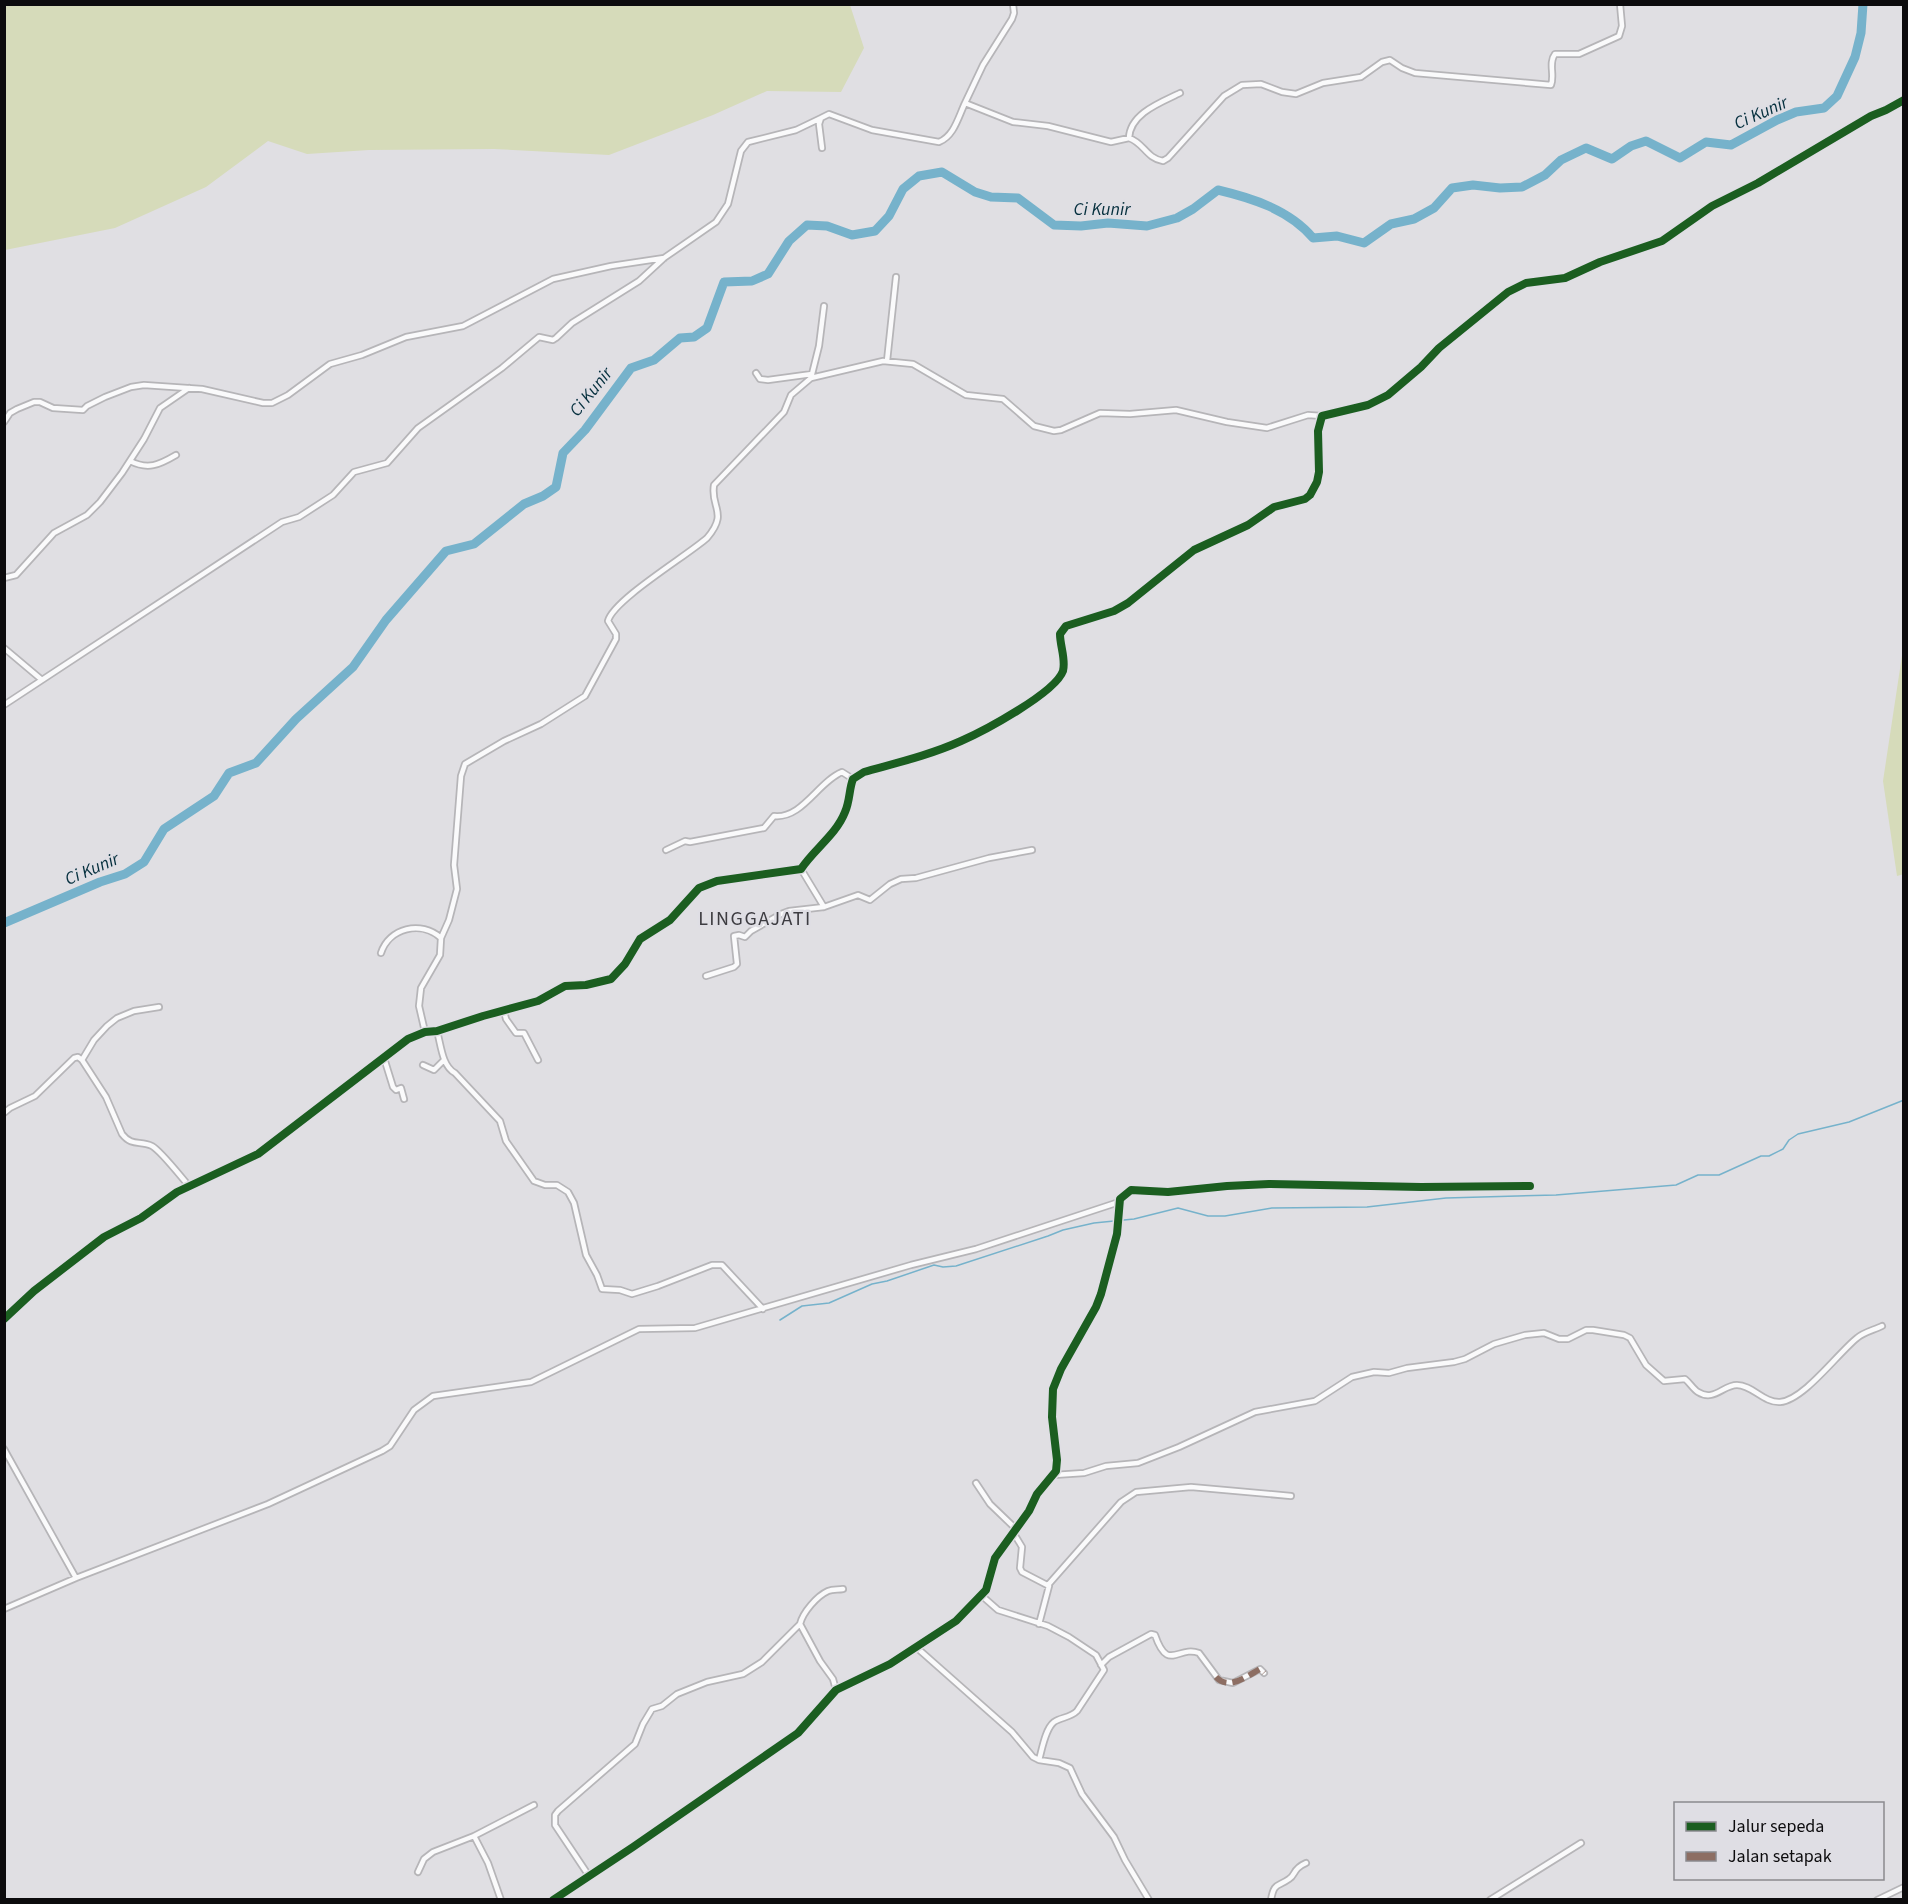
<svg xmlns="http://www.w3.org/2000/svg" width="1908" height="1904" font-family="'Source Sans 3',sans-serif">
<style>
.green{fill:#d6dbba}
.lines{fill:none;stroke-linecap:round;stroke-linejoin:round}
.stream{stroke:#76b2cb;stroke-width:1.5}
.river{stroke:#76b2cb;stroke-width:9}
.street-casing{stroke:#b6b5b8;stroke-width:8}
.street{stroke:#fafafb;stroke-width:4.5}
.quiet{stroke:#8d6e63;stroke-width:6;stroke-dasharray:12 6;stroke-linecap:butt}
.cycleway-casing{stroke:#dfdee4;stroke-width:11}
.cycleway{stroke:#1b5e20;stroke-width:8}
.labels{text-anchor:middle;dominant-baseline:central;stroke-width:5;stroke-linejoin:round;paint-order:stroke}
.water-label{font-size:18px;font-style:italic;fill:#052f3d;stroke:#dfdee4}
.quarter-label{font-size:20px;letter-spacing:1.5px;fill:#3d3c41;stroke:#dfdee4}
</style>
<rect width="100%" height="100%" fill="#e0dfe3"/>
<path class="green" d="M5,4l845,1 14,43 -23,44 -74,-1 -54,24 -104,40 -115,-6 -125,1 -62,4 -39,-13 -62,46 -91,41 -110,22z
M1903,649l1,225 -7,2 -14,-95z"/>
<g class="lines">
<path class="stream" d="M780,1320l22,-14 27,-3 43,-19 15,-3 47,-16 9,2 13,-1 92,-30 15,-6 31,-7 40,-4 44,-11 30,8h17l47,-8 95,-1 79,-9 110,-3 120,-10 22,-10h21l42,-19h8l14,-7 6,-9 9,-6 51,-12 55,-22"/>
<path class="river" d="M4,923l96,-41 25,-8 19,-12 20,-33 50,-33 15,-23 27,-10 40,-44 57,-52 33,-47 60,-69 28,-7 50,-40 19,-8 13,-9 7,-34 22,-23 46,-62 23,-8 26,-22 14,-1 13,-9 17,-46 28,-1 16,-7 21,-33 18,-16 20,1 25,9 23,-4 14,-15 14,-27 16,-13 23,-4 33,20 16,5 27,1 36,27 27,1 27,-3 39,3 30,-8 16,-9 25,-19c34,8 72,20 95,48l24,-2 27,7 27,-19 23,-5 20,-11 18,-20 21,-3 27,3 22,-1 23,-12 16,-15 25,-12 26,11 19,-13 15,-5 34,17 26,-16 25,3 46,-25 19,-8 28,-4 13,-12 18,-39 6,-24 2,-29"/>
<defs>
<path id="street" d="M1013,4l1,9 -2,6 -29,46 -18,38 48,19 35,4 63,16 18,-4c15,5 17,20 34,23l5,-3 56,-62 18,-11 19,-1 21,8 14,2 27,-11 38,-6 21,-15 8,-2 12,8 13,5 136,12c4,-10 -3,-22 4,-31h24l40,-18 3,-10 -2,-22
M1129,138c1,-25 33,-36 51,-45
M822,148l-3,-24 2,-6 8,-4 43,16 67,12c15,-6 19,-24 26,-39
M887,361l9,-84
M756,373l4,6 8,1 44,-6
M811,378l8,-32 5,-40
M4,422l6,-9 7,-4 17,-7h6l13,6 30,2 4,-4 18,-9 26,-10 13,-2 58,4 61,14h9l16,-8 42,-31 32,-9 44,-18 57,-11 90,-47 58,-13 53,-8
M130,461c18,9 29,4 46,-6
M4,578l12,-3 38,-42 33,-18 13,-13 22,-29 22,-34 16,-31 29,-20
M4,648l38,32
M4,705l278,-183 17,-5 34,-22 21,-23 33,-9 31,-35 84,-60 37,-31 14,3 3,-2 16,-15 67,-42 25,-23 52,-36 12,-18 13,-53 7,-9 48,-12 25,-12
M666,850l19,-9 5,1 74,-14 10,-12c28,3 44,-34 68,-44l11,7
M801,869l23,38
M381,953c8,-25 40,-33 60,-15
M706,976l28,-9 3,-3 -3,-28 5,-1 6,2 6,-6 30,-17 8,-3 35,-4 34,-12 12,5 20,-16 11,-5 15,-1 73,-20 43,-8
M504,1011l2,8 10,14h8l14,27
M437,1031c4,14 5,35 18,42l45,48 6,20 28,40 11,4h12l11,7 6,11 12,52 11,20 5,14 18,1 12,4 26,-8 54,-21h10l41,44
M425,1032l-6,-26 2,-18 19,-33 1,-17 8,-18 8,-31 -3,-24 7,-89 4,-12 39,-23 37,-17 44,-28 31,-57v-5l-8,-13c5,-21 80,-66 99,-83 22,-26 3,-30 7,-53l70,-73 7,-17 20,-17 72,-17 30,3 53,31 37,4 31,27 20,5 7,-1 39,-17 30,1 46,-4 51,12 40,6 41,-13 14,1
M384,1058l9,29 3,3 5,-2 3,11
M82,1060l12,-20 13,-14 10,-8 17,-7 25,-4
M423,1065l11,5 10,-10
M4,1113l6,-5 25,-12 39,-38 4,-1 4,3 24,37 16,37c10,13 18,6 30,12 9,5 29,31 37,40
M4,1319l30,-28 70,-54 37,-19 36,-26 81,-38 150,-115 17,-7 12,-1 46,-15 55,-15 27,-15 21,-1 25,-6 14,-15 15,-25 30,-19 29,-32 18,-7 84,-12c13,-20 35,-34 44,-57 5,-11 4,-23 8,-33l11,-7c32,-9 66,-17 97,-31 23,-10 94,-48 102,-70 3,-12 -3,-25 -3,-37l6,-8 48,-15 14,-8 66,-53 54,-25 26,-18 31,-8 5,-4 7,-13 2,-10 -1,-41 4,-15 46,-11 20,-10 33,-28 18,-19 69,-56 18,-9 39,-5 35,-16 62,-21 50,-35 46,-23 113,-67 15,-6 18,-10
M4,1449l72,129
M1054,1475l30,-2 22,-7 32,-3 41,-16 76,-35 60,-11 37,-24 22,-5 15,1 18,-5 47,-6 11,-3 29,-15 31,-9 19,-2 15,6h9l18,-9h7l31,5 6,3 16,27 18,16 21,-2c5,4 8,10 13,13 16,10 25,-7 39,-7 15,0 27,18 43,17 24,-2 58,-49 77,-64 7,-6 17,-8 25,-12
M976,1483l14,21 26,25
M1013,1532l9,15 -2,21 2,4 27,14 -10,38
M1048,1585l73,-83 15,-10 55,-5 100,9
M981,1595l17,15 50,16 21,11 27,18 8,15 -27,41c-7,7 -16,6 -23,11 -9,7 -12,28 -15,38
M4,1609l72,-31 192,-74 114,-53 8,-5 24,-36 19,-14 98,-14 108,-53 56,-1 216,-63 65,-16 143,-47
M916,1647l96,85 21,25 6,3 20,3 11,5 12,26 32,43 11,23 24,40
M1101,1665l8,-8 42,-23 4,1c13,38 23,10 44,18l20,27 14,3 27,-14 4,4
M836,1690l-3,-11 -13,-18 -20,-37c3,-12 17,-28 28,-33 5,-2 10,-1 15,-2
M474,1836l14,27 13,37
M418,1872l6,-13 9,-7 41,-16 60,-31
M589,1876l-34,-51v-10l3,-4 77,-67 8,-20 9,-15 10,-3 15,-12 30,-12 36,-8 19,-12 38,-38
M553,1900l80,-53 165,-114 38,-43 54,-26 66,-43 30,-31 9,-32 34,-47 8,-17 19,-23 1,-11 -5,-43 1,-28 8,-20 35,-62 5,-13 16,-60 3,-35 11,-9 37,2 59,-6 42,-2 152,3 109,-1
M1271,1900c3,-18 7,-13 18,-21 7,-4 3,-10 17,-16
M1490,1900l91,-57
M1877,1900l27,-13"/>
</defs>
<use href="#street" class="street-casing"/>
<use href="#street" class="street"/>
<path class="quiet" d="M1216,1677c13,14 31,-1 44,-8l4,4"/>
<defs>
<path id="cycleway" d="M4,1319l30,-28 70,-54 37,-19 36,-26 81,-38 150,-115 17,-7 12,-1 46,-15 55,-15 27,-15 21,-1 25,-6 14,-15 15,-25 30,-19 29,-32 18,-7 84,-12c13,-20 35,-34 44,-57 5,-11 4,-23 8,-33l11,-7c32,-9 66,-17 97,-31 23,-10 94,-48 102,-70 3,-12 -3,-25 -3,-37l6,-8 48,-15 14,-8 66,-53 54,-25 26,-18 31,-8 5,-4 7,-13 2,-10 -1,-41 4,-15 46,-11 20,-10 33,-28 18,-19 69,-56 18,-9 39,-5 35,-16 62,-21 50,-35 46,-23 113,-67 15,-6 18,-10
M553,1900l80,-53 165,-114 38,-43 54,-26 66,-43 30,-31 9,-32 34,-47 8,-17 19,-23 1,-11 -5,-43 1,-28 8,-20 35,-62 5,-13 16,-60 3,-35 11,-9 37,2 59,-6 42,-2 152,3 109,-1"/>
</defs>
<use href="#cycleway" class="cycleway-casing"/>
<use href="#cycleway" class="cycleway"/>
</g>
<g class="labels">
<g class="water-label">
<text transform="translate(1761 113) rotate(-24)">Ci Kunir</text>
<text x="1102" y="209">Ci Kunir</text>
<text transform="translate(591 392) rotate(-51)">Ci Kunir</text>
<text transform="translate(92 869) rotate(-23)">Ci Kunir</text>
</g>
<g class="quarter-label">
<text x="755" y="919">LINGGAJATI</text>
</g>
</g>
<rect width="1908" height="1904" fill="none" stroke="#0c0b0d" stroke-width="12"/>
<rect x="1674" y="1802" width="210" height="78" fill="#dfdee4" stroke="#8b8a8e" stroke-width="1.5"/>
<rect x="1686" y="1822" width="30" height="9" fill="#1b5e20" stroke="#8b8a8e" stroke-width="1.5"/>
<text x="1728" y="1832" font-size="18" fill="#0c0b0d">Jalur sepeda</text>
<rect x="1686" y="1852" width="30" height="9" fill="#8d6e63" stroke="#8b8a8e" stroke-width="1.5"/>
<text x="1728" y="1862" font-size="18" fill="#0c0b0d">Jalan setapak</text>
</svg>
